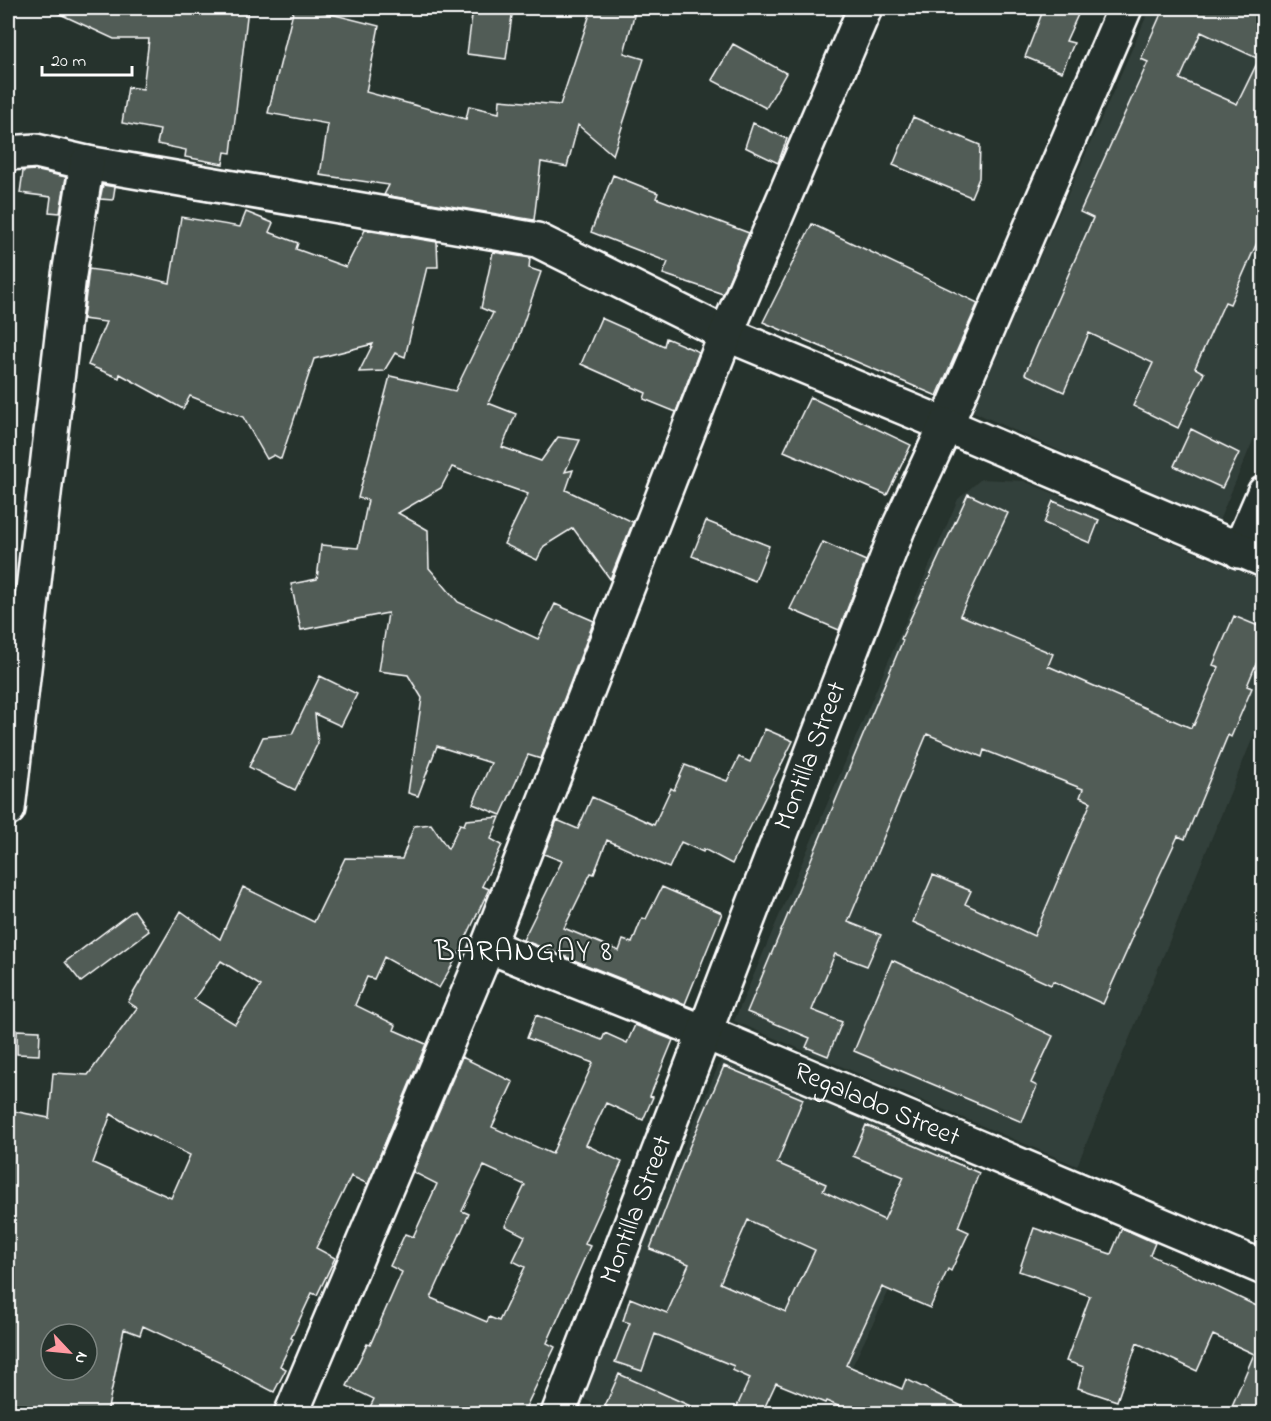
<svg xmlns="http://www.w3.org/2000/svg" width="1271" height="1421" font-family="'Indie Flower',sans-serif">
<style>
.built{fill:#333f3a}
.building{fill:#515c57;stroke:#fff;stroke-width:1.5;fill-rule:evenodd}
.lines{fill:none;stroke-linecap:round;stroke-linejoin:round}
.minor-casing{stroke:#fff;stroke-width:38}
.major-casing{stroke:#fff;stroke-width:38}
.minor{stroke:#26332d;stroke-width:33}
.major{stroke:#26332d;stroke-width:33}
.labels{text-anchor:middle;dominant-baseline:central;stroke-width:4.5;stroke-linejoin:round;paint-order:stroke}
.street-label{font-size:27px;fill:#fff;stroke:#26332d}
.quarter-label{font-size:30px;letter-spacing:1.5px;fill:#fff;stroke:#26332d}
</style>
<rect width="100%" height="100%" fill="#26332d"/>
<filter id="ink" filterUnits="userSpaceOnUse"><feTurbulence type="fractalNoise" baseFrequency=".0167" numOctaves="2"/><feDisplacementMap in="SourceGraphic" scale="12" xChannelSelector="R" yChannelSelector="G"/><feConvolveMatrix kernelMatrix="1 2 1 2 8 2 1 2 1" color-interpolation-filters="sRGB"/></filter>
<g filter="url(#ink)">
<path class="built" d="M1150,8h113v409l-45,106 -246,-112z
M981,479l43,2 239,100v132l-186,453 -343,-145 224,-522z
M722,1057l232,100 -109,224 -223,-88z
M616,1304l153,65 -19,44h-134l-35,-15z"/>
<path class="building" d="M47,8h201l-17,145 -6,-1 -2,12 -38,-7 1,-7 -29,-6 3,-14 -38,-7 6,-36 15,2 6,-50h-35z
M294,8h26l-1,3 60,15 -13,66 100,27 3,-13 30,7 1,-13 60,5 32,-97h44l-12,45 20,6 -31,96 -35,-30 -11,42 -26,-5 -7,58 -150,-25 5,-10 -69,-10 8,-51 -60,-11z
M473,8h40l-7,51 -39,-5z
M1044,8h37l-15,33 8,2 -12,29 -37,-15z
M1147,8h116v221l-33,75 -5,-2 -30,66 9,5 -26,55 -45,-22 20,-43 -64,-30 -25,59 -39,-18 68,-156 -13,-6 68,-150 -7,-3 20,-45zM1201,32l58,27 -22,45 -57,-25z
M733,44l53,29 -20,35 -54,-28z
M913,117l67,28 -1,33 -8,19 -78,-32z
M753,123l34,16 -9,24 -33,-16z
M34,170l32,7 -6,36 -11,-1 2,-15 -31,-4 3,-22z
M613,175l45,18 -2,5 93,35 -26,61 -60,-20 5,-12 -77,-30z
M103,185l12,2 -2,13 -13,-1z
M246,212l27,11 -4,9 29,11 -2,6 50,18 19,-37 72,12 1,25h-11l-22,90 -10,-4 -11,18 -25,1 14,-28 -59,15 -33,100 -7,-4 -7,4 -24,-42 -53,-21 -7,13 -63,-35 -1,4 -31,-13 18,-43 -23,-3 6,-50 43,6v-1l38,9 11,-66 59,10z
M812,224l166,79 -41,93 -174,-74z
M493,252l37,6 -1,10 12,4 -27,78 -26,53 28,11 -14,33 39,14 17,-24 22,3 -15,32 8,-2 -7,20 67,32 -23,57 -37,-51 -29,18 -7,14 -33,-16 24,-50 -76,-27 -11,21 -43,25 30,17 1,38 29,34 80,37 17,-35 39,17 -53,138 -13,-4 -27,60 -28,-11 18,-41 -54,-17 -19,50 -10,-3 14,-95 -14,-23 -29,-4 9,-58 -87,17 -10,-46 26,-5 4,-34 37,3 10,-48 -10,-2 32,-122 65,15 38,-78 -12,-5z
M601,318l63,28 2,-8 33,14 -23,60 -32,-13 2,-6 -65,-29z
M810,397l101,48 -24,50 -103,-44z
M1191,429l48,24 -17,35 -48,-22z
M968,494l40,19 -48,102 93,39 -5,12 143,62 2,-4 1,1 25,-58 -6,-2 21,-49 29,12v19l-16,39 5,2 -21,49 -3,-2 -43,104 -7,-3 -46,98 2,1 -31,69 -50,-23 -2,4 -138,-63 20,-47 38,16 -6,13 69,32 57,-134 -11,-5 3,-8 -99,-39 -2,7 -55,-23 -79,188 33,13 -14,31 -32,-12 -23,56 30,12 -14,34 -22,-9 4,-9 -63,-26 156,-372 -2,-1z
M1053,501l46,19 -9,23 -46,-20z
M706,521l63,25 -14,35 -63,-25z
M823,542l43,19 -27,69 -49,-21z
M320,676l37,18 -16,32 -26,-12 3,29 -23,47 -46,-23 14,-30 29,-3z
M765,729l28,12 -61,123 -28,-15 -1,3 -22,-10 -12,26 -62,-28 -13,34 -3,-1 -27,55 55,23 4,-11 9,3 10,-25 4,1 16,-32 60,26 -37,91 -162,-64 39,-79 -18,-7 13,-34 21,9 14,-32 62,28 17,-37 3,2 11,-25 42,16 12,-24 11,5z
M500,817l-9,22 11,6 -20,41 7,3 -31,66 -19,33 -55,-31 -10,22 -7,-2 -12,28 41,20 -2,5 32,14 -58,140 -17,-8 -35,72 19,10 -18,37 -5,-2 -21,45 2,1 -13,27 6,3 -12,23 -52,-27 1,-2 -80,-37 -3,9 -16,-6 -17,84h-99v-303l41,8 4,-45 35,2 49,-67 -9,-6 53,-91 39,28 23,-52 71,35 31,-64 57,1 12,-33 17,-2 17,25 12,-25 4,1 2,-5zM221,961l40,25 -26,38 -41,-25zM111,1114l19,12 60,29 -19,43 -78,-35zM51,1334h36v36h-36z
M134,910l15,21 -68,51 -16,-20z
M892,960l161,76 -22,47 6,3 -15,36 -168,-71z
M536,1015l66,25 3,-7 22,10 8,-18 38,15 -23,56 3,1 -10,23 -37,-17 -20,42 36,17 -37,82 5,2 -43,97 8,4 -32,66h-156l7,-14 -27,-13 20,-42 3,1 32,-73 -12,-6 15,-32 8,3 24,-53 -24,-12 49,-115 51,25 -21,45 60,27 41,-91 -66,-25zM484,1166l41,19 -20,41 20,10 -12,25 12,6 -26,54 -10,-4 -2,5 -56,-24 38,-84 -7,-3z
M17,1030l23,1 -1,24 -22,-1z
M724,1066l79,33 -26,64 49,21 -3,7 61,29 20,-43 -51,-21 13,-31 113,48 -21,54 11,5 -18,39 -3,-2 -18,39 -48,-21 -36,78 56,24 4,-10 70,34h-121l-29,-12 -1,2 -49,-20 -14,30h-28l16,-35 -18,-8 2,-4 -79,-32 -13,37 -27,-9 15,-39 -7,-2 7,-23 37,15 22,-49 -39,-15 38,-99zM748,1220l67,30 -29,62 -66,-29z
M1034,1228l77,26 11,-26 33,15 -5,12 113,54v104h-34l25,-59 -41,-19 -16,36 -60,-28 -20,58 -39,-13 6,-21 -18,-6 24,-65 -71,-25z
M619,1374l87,39h-101l2,-6 -2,-1z"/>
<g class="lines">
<defs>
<g id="minor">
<path d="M8,153l28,-2 51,12 450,77 189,94 220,91 179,-417"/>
<path d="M1239,551l25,-58"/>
<path d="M8,809l61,-534 18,-112"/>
<path id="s1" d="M488,946l216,86 560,236"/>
<path d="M291,1414l197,-468 238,-612 139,-326"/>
</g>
<g id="major">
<path id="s2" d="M558,1414l340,-885 48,-104 318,135"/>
</g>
</defs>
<use href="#minor" class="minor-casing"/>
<use href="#major" class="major-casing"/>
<use href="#minor" class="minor"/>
<use href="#major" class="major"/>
</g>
</g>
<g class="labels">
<g class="street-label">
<text stroke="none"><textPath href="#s2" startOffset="705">Montilla Street</textPath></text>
<text stroke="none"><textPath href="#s1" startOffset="420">Regalado Street</textPath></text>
<text stroke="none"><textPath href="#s2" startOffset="219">Montilla Street</textPath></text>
</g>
<g class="quarter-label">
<text x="524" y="953">BARANGAY 8</text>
</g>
</g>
<rect width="1271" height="1421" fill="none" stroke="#26332d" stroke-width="30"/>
<rect x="15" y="15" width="1241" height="1391" fill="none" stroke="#fff" stroke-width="2" filter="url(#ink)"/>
<g transform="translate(69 1352) rotate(116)"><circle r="28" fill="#26332d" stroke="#7d8581" stroke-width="1.5"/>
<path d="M0-4.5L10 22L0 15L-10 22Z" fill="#ff9aa2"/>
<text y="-9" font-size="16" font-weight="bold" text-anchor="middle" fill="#ffffff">N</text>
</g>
<path d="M42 66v9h90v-9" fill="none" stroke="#ffffff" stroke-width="3"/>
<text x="51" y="66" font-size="18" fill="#ffffff" stroke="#26332d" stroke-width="4.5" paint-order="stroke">20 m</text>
</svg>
